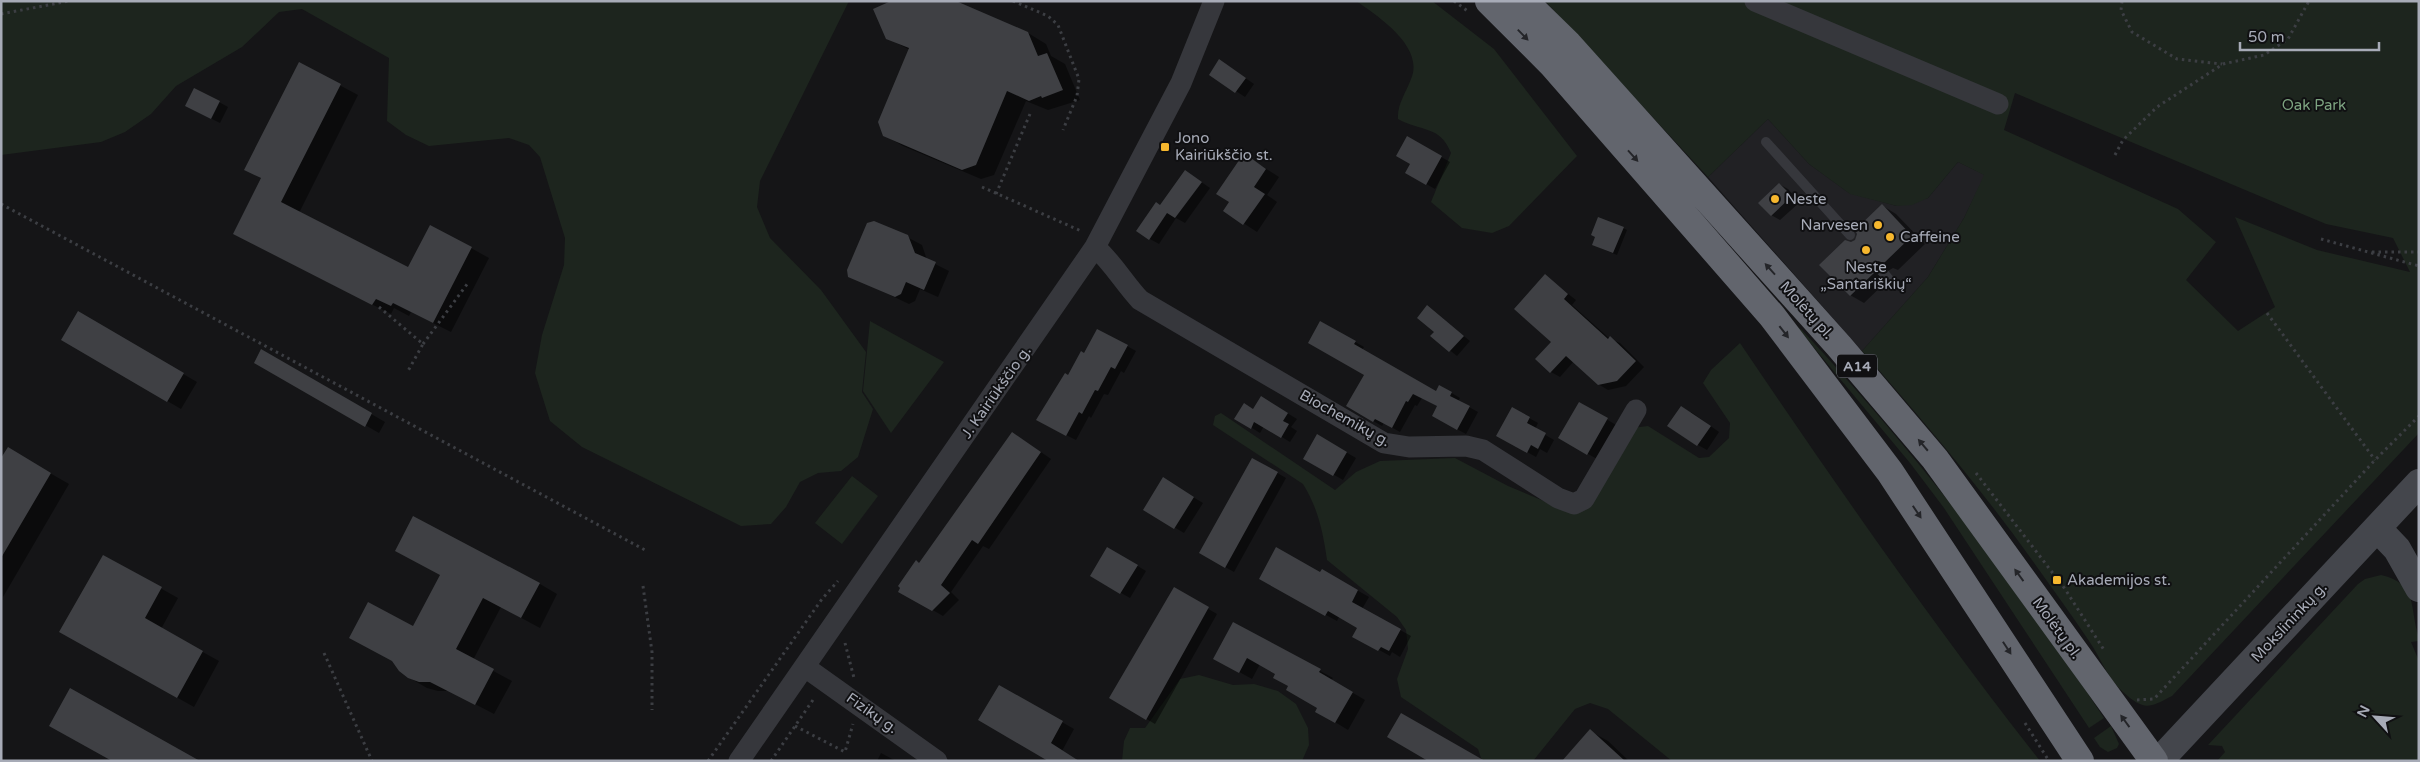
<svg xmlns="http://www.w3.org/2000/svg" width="2420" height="762" font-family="'Varela Round',sans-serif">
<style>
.built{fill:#212124}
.green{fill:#1d251e;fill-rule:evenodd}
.shadow{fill:#0007}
.building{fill:#3f4044}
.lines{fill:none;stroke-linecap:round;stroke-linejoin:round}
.path{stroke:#3c3e43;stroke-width:3;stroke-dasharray:2.5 4;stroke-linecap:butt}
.lane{stroke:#36373c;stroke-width:10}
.street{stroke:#36373c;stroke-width:21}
.secondary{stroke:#44464c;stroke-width:28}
.highway{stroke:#62656d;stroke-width:28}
.oneway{fill:#242529}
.poi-dot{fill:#f6b72e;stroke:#101012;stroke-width:2}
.labels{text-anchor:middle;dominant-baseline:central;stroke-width:4;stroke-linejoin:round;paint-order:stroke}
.shield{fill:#101012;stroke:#7a7c86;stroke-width:1}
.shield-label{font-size:14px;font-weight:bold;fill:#a7abb7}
.park-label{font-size:15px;fill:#7da380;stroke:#101012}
.poi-label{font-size:15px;fill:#a7abb7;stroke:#101012;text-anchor:start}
.street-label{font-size:15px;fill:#a7abb7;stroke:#101012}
</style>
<rect width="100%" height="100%" fill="#151517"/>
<path class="built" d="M1768,119l41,45 40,29 48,13 31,-8 30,-36 27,13 -21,43 -36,59 -66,74 -154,-174z"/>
<path class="green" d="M1,1h848l-89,180 -3,26 13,31 51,52 45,62 -4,40 11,17 -15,48 -17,14 -23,2 -18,9 -14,25 -15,17 -30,2 -159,-79 -32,-26 -15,-48 7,-38 22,-70 1,-27 -25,-81 -11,-12 -20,-7 -80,8 -23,-11 -19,-14 2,-63 -87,-49 -23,3 -37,35 -66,39 -25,28 -26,18 -24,10 -100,13z
M1356,1h76l62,48 83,107 -68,70 -17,7 -30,-5 -31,-26 20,-49c-11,-28 -30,-21 -53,-34 -1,-15 8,-26 13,-40 14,-32 -33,-63 -55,-78z
M1545,1h874v432l-247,263c-23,12 -28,15 -49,-4 -16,-14 -22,-34 -34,-51 -18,-27 -38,-54 -57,-81 -52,-73 -110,-141 -170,-209l66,-74 36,-59 20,-43 -26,-13 -30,36 -16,7 -15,1 -47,-12 -41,-30 -41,-45 -60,58zM2015,93l311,131 67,14 17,34 -93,-22 -82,-33 40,90 -37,24 -52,-51 30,-38 -38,-33 -174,-79z
M870,321l74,41 -53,71 -28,-42z
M1796,326l6,4c112,120 212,251 302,388l-15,10 -145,-220 -34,-45z
M1740,343c96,142 194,283 300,418h-368l-64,-52 -18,-6 -15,6 -42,52h-51l-4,-12 -77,-52 -4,-18 11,-30 -2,-19 -9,-13 -70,-57c-4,-28 -9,-52 -24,-76l-90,-59 2,-9 6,-3 114,77 21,-18 24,-11 75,-3 53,28 62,26 62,-84 16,-2 51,32 10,-1 20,-19 1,-15 -27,-40 8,-13z
M852,476l26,20 -36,48 -27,-21z
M2381,575c38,9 28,33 38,63v3l-8,1 8,19v100h-202l8,-9 -3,-6 -14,-1 150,-161 7,-5z
M1199,675l34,10 21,-1 24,7 18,13 12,24 1,17 -7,16h-180l2,-20 6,-13h15l35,-49z
M2111,726l8,18 -2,4 -9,4 -8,-5 -6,-9z"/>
<path class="shadow" d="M1028,33l18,11 5,12 14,8 15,36 -32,10 -22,-9 -32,74 -13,4 -78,-33 -19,-11 26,-85 -23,-12z
M300,64l58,31 -59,118 110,56 62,-21 18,10 -38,74 -40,-20 -2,4 -15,-8 -3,6 -138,-70 9,-65 -16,-10z
M1228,66l26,18 -9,13 -35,-23z
M219,102l9,5 -8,16 -24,-12z
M1408,138l42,24 -15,27 -28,-16 5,-9z
M1244,155l35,22 -12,18 10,7 -20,30 -32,-21 6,-9z
M1194,177l16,11 -25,35 -9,-5 -17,26 -9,-5 11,-33z
M1779,184l9,5 12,13 -20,18 -9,-5z
M1883,206l13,8 29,30 -27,26 -5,-2 -5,3 -1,10 -23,22 -14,-8 1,-52 5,-2z
M1623,228l4,2 -10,25 -19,-8z
M907,237l15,8 5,15 22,11 -11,26 -18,-8 -5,12 -6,3 -59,-28z
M1545,276l31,24 -4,5 38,34 10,4 24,24 -18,19 -18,4 -10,-6 -24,-23 -14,16 -9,-5 1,-31z
M1427,307l43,34 -13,15 -25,-20 4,-4z
M78,313l119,69 -16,27 -118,-69z
M1321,322l43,25 -2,3 74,42 4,-6 20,12 -2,3 20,11 -12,22 -24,-13 -4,-15 -16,-8 -5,8 -2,-1 -15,27 -16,-9 -2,3 -35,-20 19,-32z
M1127,346l9,5 -12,22 -3,-2 -13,24 -4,-1 -13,24 -2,-2 -13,24 -30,-15 22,-48 17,-22z
M262,351l123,71 -6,11 -124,-71z
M1262,398l35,21 -6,8 6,4 -7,11 -26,-16 -4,7 -24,-15 18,-8z
M1580,403l36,22 -19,34 -37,-21z
M1513,409l25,14 -3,6 19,11 -7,13 -7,-4 -4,8 -38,-21z
M1691,412l28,20 -12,18 -9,-5z
M1318,436l38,22 -13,22 -38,-22z
M1022,439l29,20 -62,90 -6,-3 -32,46 8,8 -16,16 -43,-25z
M8,449l61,35 -66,113 -2,-136z
M1253,459l33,19 -52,94 -34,-19z
M1163,479l40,24 -19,30 -40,-24z
M1107,548l39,23 -16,27 -39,-22z
M103,556l75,42 -17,31 58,32 -25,46 -116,-65z
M1322,570l47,27 -7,12 49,27 -11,21 -8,-5 -2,4 -36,-20 5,-8 -20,-11 -2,4 -77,-42 61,-6z
M442,575l98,9 17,10 -17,34 -39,-21 -28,53 39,21 -18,33 -44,-23h-12l-11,-3 -19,-11 5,-49z
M1174,589l43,25 -62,110 -44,-26z
M1234,624l99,54 -2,2 34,20 -17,30 -31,-19 2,-4 -30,-21 -12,-12 -17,-10 -8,15 -38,-21z
M999,686l75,43 -12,22 -11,10z
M1590,731l18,10 21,20h-66z
M881,753l15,8h-19z"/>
<path class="building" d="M891,1h65l72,31 10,24 9,-3 16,37 -21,8 -1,-2 -12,5 -22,-10 -31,74 -14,5 -79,-34 -5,-14 31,-74 -23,-9 -13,-30z
M1219,59l27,19 -11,15 -26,-18z
M299,62l42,22 -60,118 127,65 22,-42 42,22 -39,76 -40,-20 -2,3 -15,-7 -4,6 -139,-71 28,-56 -17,-8z
M194,88l26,13 -9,18 -26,-13z
M1407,136l35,20 -16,29 -21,-12 5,-9 -14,-8z
M1244,153l22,16 -12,18 11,7 -22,31 -20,-14 6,-9 -13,-8z
M1185,170l17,12 -27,36 -8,-5 -18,27 -13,-9 20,-29 4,3z
M1779,183l13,13 -21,20 -13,-13z
M1882,204l30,32 -28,27 -6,-2 -4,2 -2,6 2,4 -24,23 -31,-31 26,-25 6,2 4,-2 2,-6 -2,-4z
M1598,217l26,10 -11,26 -21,-8 3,-8 -4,-2z
M874,221l34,14 7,18 21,9 -12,28 -18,-8 -5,12 -6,3 -47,-20 -1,-7 20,-47z
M1545,274l23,20 -4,5 44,40 2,-3 26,25 -19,20 -19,4 -32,-29 -16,17 -15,-14 16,-17 -37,-33z
M1427,305l37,31 -15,16 -19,-16 4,-4 -17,-14z
M78,311l106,62 -17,29 -106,-62z
M1320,321l36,20 -2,3 82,47 3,-6 13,7 -2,4 20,10 -13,24 -25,-14 5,-10 -24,-12 -5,8 -2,-1 -14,27 -17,-9 -2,3 -27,-16 18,-31 -56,-32z
M1097,329l31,16 -13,24 -4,-2 -13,24 -3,-1 -13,24 -3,-2 -13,24 -30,-16 29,-47 3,2 13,-24 3,2z
M261,349l111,64 -7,14 -111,-64z
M1261,396l27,17 -5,8 6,3 -8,14 -27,-16 -3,7 -17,-10 10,-16 9,6z
M1579,402l29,16 -21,37 -29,-17z
M1681,406l30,20 -14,20 -30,-20z
M1512,407l18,10 -3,6 19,10 -8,16 -7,-4 -4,8 -31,-17z
M1012,432l29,20 -63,92 -6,-4 -31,45 9,8 -18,18 -34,-19 2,-4 -2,-2 18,-26 3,3z
M1317,434l30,18 -14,24 -30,-17z
M8,447l43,26 -50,85v-100z
M1252,458l26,14 -53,96 -26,-15z
M1163,477l31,20 -20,32 -31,-19z
M413,516l127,67 -19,35 -38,-20 -27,51 38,20 -19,36 -45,-23h-11l-11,-4 -9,-7 -7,-10 -43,-23 19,-36 45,24 27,-51 -45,-24z
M1107,547l31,18 -18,29 -30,-18z
M1276,547l44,25 2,-3 36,21 -6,12 49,27 -12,22 -8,-4 -3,4 -26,-14 5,-9 -29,-17 -3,5 -66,-37z
M103,555l59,32 -17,31 58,33 -26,47 -118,-66z
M1174,587l35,20 -63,113 -37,-22z
M1233,622l88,47 -2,3 34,20 -18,31 -20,-11 2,-4 -31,-18 2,-4 -15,-8 2,-4 -28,-16 -8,15 -26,-14z
M999,685l64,36 -12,22 28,18h-31l-70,-41z
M70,688l130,73h-88l-63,-35z
M1401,713l84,48h-57l-41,-24z
M1590,729l35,32h-63z"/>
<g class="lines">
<path class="path" d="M1013,1l35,15 10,9 21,54 -2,17 -14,34
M1454,1l15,11
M2122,1l-1,9 11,22 45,27 45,5
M1,14l68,-13
M2115,155l8,-15 34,-33 66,-43 41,-9 24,-16 21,-38
M982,187l99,44
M996,194l34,-80
M1,204l644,346
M2321,239l98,27
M2372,252h47
M379,307l44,37 -15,27
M2267,313l108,147
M423,344l45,-61
M1976,473l89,116 39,61
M643,586l9,66v58
M845,643l9,35
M324,653l48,108
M2137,700l17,-1 221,-239 44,-44
M2025,723l24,38
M795,726l50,26 8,-28
M708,761l114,-162 16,-18
M771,761l44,-64"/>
<path class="lane" d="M1766,142l84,93
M1879,268l15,17"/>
<path class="street" d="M1755,1l243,103
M1095,247c18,16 29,36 45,53l244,143 25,4 57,-1 17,4 75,48 16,6 10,-5 52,-89
M805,667l132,94
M739,761l356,-514 86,-164 33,-82"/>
<path class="secondary" d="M2377,528l20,21 22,39
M2159,761l260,-278"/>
<path class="highway" d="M1489,1l63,63 220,252 118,156 190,289
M1524,1l44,43 271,302 96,113 219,302"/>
</g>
<defs><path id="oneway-solid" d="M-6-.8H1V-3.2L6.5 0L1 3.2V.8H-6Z" transform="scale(1.25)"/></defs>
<g class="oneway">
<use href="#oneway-solid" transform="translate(1523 35) rotate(46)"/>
<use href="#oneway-solid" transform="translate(1633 156) rotate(48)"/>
<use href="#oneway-solid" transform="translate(1770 269) rotate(-132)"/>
<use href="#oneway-solid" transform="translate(1784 332) rotate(52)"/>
<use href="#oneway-solid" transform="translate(1923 445) rotate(-130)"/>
<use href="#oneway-solid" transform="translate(1917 512) rotate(56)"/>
<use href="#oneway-solid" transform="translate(2019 575) rotate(-126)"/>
<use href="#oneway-solid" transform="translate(2007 648) rotate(57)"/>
<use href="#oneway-solid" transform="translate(2125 721) rotate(-126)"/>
</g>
<g class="poi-dot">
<rect x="1160" y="142" width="10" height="10" rx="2.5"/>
<circle cx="1775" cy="199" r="5"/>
<circle cx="1878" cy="225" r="5"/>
<circle cx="1890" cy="237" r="5"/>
<circle cx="1866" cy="250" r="5"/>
<rect x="2052" y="575" width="10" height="10" rx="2.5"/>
</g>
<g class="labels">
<rect class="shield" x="1837" y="354.5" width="40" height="23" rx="4"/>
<g class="shield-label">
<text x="1857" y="366">A14</text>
</g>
<g class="park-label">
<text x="2314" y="105">Oak Park</text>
</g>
<g class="poi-label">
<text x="1175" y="138">Jono<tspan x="1175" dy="17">Kairiūkščio st.</tspan></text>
<text x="1785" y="199">Neste</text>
<text x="1868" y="225" text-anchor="end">Narvesen</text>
<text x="1900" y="237">Caffeine</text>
<text x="1866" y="267" text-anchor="middle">Neste<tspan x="1866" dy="17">„Santariškių“</tspan></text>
<text x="2067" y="580">Akademijos st.</text>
</g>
<g class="street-label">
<text transform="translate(1807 310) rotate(48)">Molėtų pl.</text>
<text transform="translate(996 392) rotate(-55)">J. Kairiūkščio g.</text>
<text transform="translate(1345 418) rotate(29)">Biochemikų g.</text>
<text transform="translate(2289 622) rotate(-47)">Mokslininkų g.</text>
<text transform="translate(2057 628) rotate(54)">Molėtų pl.</text>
<text transform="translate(872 713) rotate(35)">Fizikų g.</text>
</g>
</g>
<rect width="2420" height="762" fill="none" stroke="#a7abb7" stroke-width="5"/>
<g transform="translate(2375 717) rotate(296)" stroke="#101012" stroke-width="4" paint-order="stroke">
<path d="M0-4L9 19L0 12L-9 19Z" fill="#a7abb7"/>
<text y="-8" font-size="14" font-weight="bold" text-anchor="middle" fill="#a7abb7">N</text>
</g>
<path d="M2240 42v8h139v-8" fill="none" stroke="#a7abb7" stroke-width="2.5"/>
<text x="2248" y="42" font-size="15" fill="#a7abb7" stroke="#101012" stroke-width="4" paint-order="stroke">50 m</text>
</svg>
